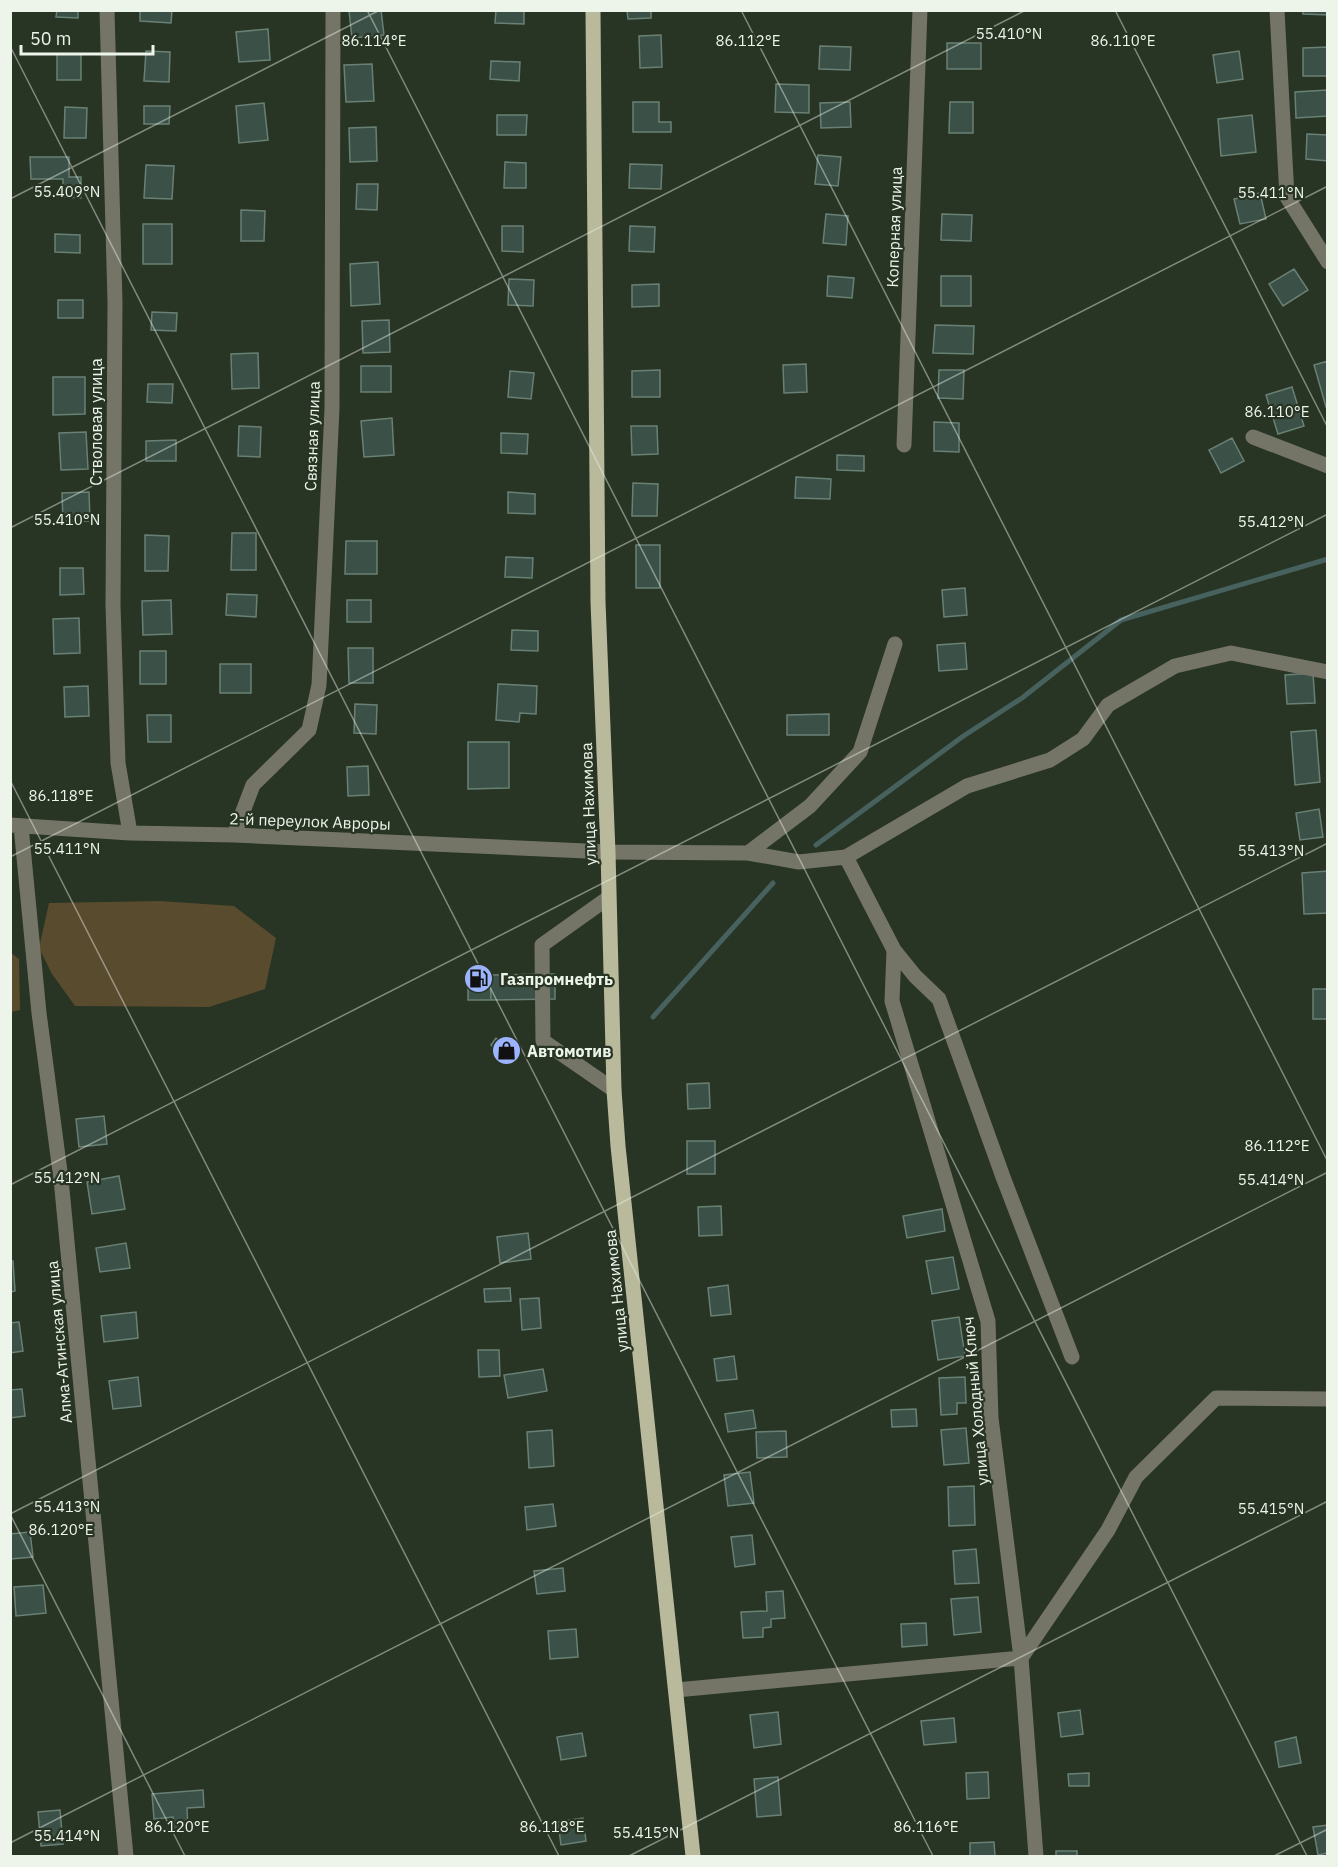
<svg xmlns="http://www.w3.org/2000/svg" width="1338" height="1867" font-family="'IBM Plex Sans',sans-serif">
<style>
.green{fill:#594b2d}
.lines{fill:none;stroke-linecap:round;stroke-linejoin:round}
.stream{stroke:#47625e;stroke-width:5}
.building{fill:#3b5046;stroke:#698075;stroke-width:1.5}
.minor{stroke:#747566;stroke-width:15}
.major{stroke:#b8ba9b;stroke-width:15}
.ticks{fill:none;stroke:#edf4ea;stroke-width:1.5;stroke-opacity:0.45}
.labels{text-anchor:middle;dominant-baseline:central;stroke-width:4.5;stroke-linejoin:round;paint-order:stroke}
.street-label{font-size:16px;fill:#edf4ea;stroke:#283424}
.poi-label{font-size:16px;font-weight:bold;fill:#edf4ea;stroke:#283424;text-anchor:start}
.ticks-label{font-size:15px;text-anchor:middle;fill:#edf4ea;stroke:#283424;stroke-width:4.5;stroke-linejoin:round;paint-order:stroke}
</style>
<rect width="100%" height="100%" fill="#283424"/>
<path class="green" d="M160,901l74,5 42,32 -11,51 -56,18 -134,-1 -23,-32 -13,-26 10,-45z
M11,953l8,6 1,51 -9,2z"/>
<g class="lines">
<path class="stream" d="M816,845l146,-108 60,-39 99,-78 207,-61
M653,1017l120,-134"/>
</g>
<path class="building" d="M57,10h21v8l-22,-1z
M140,10h32l-1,13 -31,-2z
M381,10l3,25 -32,3 -3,-27z
M496,10h28v14l-29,-1z
M627,10h24v8l-23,1z
M1303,10h25v5l-25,-1z
M268,29l2,31 -31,2 -3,-30z
M661,35l1,32 -22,1 -1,-32z
M947,43h34v26h-34z
M820,46l31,1 -1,23 -31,-1z
M1328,47v29h-25v-28z
M146,51l24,1 -1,30 -25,-1z
M1239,51l4,28 -26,4 -4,-28z
M57,54h24v26h-24z
M491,61l29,1 -1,19 -29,-2z
M372,64l2,37 -28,1 -2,-37z
M776,84l33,1v28l-34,-1z
M1327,90l1,26 -32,2 -1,-26z
M633,102h26v20h12v10h-38z
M850,102l1,25 -30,1 -1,-25z
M950,102h23v31h-24z
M264,103l4,37 -29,3 -3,-37z
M144,106h26l-1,18h-25z
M65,107l22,1 -1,30h-22z
M497,115h30l-1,20h-29z
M1252,115l4,37 -35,4 -3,-37z
M376,127l1,34 -27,1 -1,-34z
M1307,134l21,1v26l-22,-2z
M818,155l23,2 -3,29 -23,-2z
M30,157h39v20h12v21l-18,-1v-18h-32z
M505,162l21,1v25h-22z
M630,164l32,1 -1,24 -32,-1z
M146,165l28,1 -2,33 -28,-1z
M357,184h21l-1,26 -21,-1z
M1260,193l6,26 -26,5 -6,-25z
M241,210l24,1 -1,30h-23z
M826,214l22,2 -2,29 -23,-2z
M942,214l30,1 -1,26 -30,-1z
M143,224h29v40h-29z
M502,226h21v26l-21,-1z
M630,226l25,1 -1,25 -25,-1z
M55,234l25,1v18l-25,-1z
M378,262l2,42 -29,2 -1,-42z
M1294,269l14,21 -25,16 -14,-22z
M828,276l26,2 -2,20 -25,-2z
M941,276h30v30h-30z
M509,279l25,1 -1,26 -25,-1z
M659,284v22l-27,1v-22z
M58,300h25v18h-25z
M152,312l25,1 -1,18 -25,-1z
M389,320l1,32 -27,1 -1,-32z
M935,325l39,1 -1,28 -40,-1z
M258,353l1,35 -27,1 -1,-35z
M1328,361v45l-2,1 -12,-42z
M806,364l1,28 -23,1 -1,-28z
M361,366h30v26h-30z
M660,370v27h-28v-26z
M939,370h25l-1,29 -25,-1z
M510,371l24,2 -3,26 -23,-2z
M53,377h32v37l-32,1z
M148,384h25l-1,19 -25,-1z
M1292,387l12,39 -26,8 -12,-39z
M392,418l2,37 -30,2 -3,-36z
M934,422l25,1v29l-25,-1z
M239,426l22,1 -1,30 -22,-1z
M631,426h26l1,28 -26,1z
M86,432l2,37 -27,1 -2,-37z
M501,433l27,1 -1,20 -26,-1z
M1232,438l12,23 -23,12 -12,-23z
M176,440v21h-30v-20z
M837,455l27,1v15l-27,-1z
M796,477l35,2 -1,20 -35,-1z
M633,483l25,1 -1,32h-25z
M89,492l1,29 -27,1 -1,-29z
M508,492l27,2v20l-27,-1z
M232,533h24v37h-25z
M145,535l24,1 -1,35h-23z
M346,541h31v33h-32z
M636,545h24v43h-24z
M506,557l27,1 -1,20 -27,-1z
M60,568h23l1,26 -24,1z
M965,588l2,27 -23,2 -2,-27z
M227,594l30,1 -1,22 -30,-2z
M171,600l1,34 -29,1 -1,-34z
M347,600h24v22h-24z
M79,618l1,35 -26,1 -1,-35z
M512,630l26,1v20l-27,-1z
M965,643l2,26 -28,2 -2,-26z
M348,648h25v35h-24z
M140,651h26v33h-26z
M220,664h31v29h-31z
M1313,673l2,30 -28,1 -2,-29z
M498,684l39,2 -1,28 -16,-1 -1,9 -23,-2z
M88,686l1,30 -24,1 -1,-30z
M355,704l22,1 -1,29 -22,-1z
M829,714v21h-42v-20z
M147,715h24v27h-23z
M1316,730l4,52 -25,3 -4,-53z
M468,742h41v46l-41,1z
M368,766l1,29 -21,1 -1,-29z
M1319,809l4,28 -23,3 -4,-27z
M1328,871v42l-24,1 -2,-41z
M468,972h22l1,28h-23z
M555,974v25l-64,1 -1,-25z
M1313,989h15v30h-15z
M496,1038l22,17 -5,7 -22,-17z
M709,1083l1,25 -22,1 -1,-25z
M104,1116l3,28 -28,3 -3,-28z
M687,1141h28v33h-28z
M119,1176l6,33 -33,5 -5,-32z
M721,1206l1,29 -23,1 -1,-29z
M942,1209l3,22 -38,7 -4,-22z
M528,1233l3,26 -31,4 -3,-26z
M126,1243l4,25 -30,4 -4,-24z
M953,1257l6,32 -27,5 -6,-33z
M10,1261h3l2,30 -5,1z
M728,1285l3,29 -20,2 -3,-28z
M510,1288l1,13 -26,1 -1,-13z
M539,1298l2,30 -19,2 -2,-31z
M136,1312l2,26 -34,4 -3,-26z
M959,1317l6,39 -27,4 -6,-39z
M19,1322l4,29 -13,2v-30z
M478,1350h21l1,26 -21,1z
M734,1356l3,23 -20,2 -3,-22z
M543,1369l4,22 -39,7 -4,-23z
M138,1377l3,29 -28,3 -4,-28z
M965,1377l1,26h-9v11l-16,1 -2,-37z
M22,1389l3,27 -15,2v-28z
M916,1409l1,17 -25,1 -1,-17z
M753,1410l3,18 -28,4 -3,-18z
M966,1428l3,35 -25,2 -3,-35z
M552,1430l2,36 -25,2 -2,-36z
M786,1431l1,26 -30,1 -1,-26z
M750,1472l4,31 -26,3 -4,-31z
M974,1486l1,39 -26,1 -1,-39z
M553,1504l3,22 -29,4 -2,-23z
M30,1532l3,25 -22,2 -1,-25z
M752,1535l3,29 -20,3 -4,-30z
M976,1549l3,34 -24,1 -2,-33z
M563,1568l2,23 -28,3 -3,-23z
M43,1585l3,28 -30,3 -2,-29z
M783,1591l2,27 -14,1v8l-8,1v9l-20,1 -2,-26 26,-1 -1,-19z
M978,1597l3,35 -27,3 -3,-36z
M926,1623l1,22 -25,2 -1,-23z
M576,1629l2,28 -28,2 -2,-28z
M1080,1710l3,24 -22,3 -3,-24z
M778,1712l3,32 -27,4 -4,-33z
M954,1718l2,24 -32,3 -3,-24z
M582,1733l4,23 -25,4 -4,-23z
M1296,1737l5,26 -22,4 -4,-25z
M988,1772l1,26 -22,1 -1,-26z
M1089,1773v13h-20l-1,-12z
M778,1777l3,38 -24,2 -3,-38z
M203,1790l1,17 -17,1 1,21 -14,1 -1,-13 -19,2 -2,-25z
M60,1810l3,34 -22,2 -3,-34z
M583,1818l3,23 -25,4 -3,-23z
M1328,1825v28l-10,2 -5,-28z
M994,1842l1,14h-25v-13z
M1056,1851h21v5h-21z"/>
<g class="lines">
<path class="minor" d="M107,10l8,292 -2,303 5,158 12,70
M1277,10l10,187 41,65
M1253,437l75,29
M904,445l16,-435
M10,825l120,8 104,2 374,17 140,1 51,9 47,-5 121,-71 83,-26 33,-21 25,-34 67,-39 56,-13 97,19
M21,826l18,187 22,166 65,677
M234,835l19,-50 56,-55 10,-45 13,-276 1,-399
M748,853l62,-47 50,-54 35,-108
M846,857l48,93 -2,51 96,320 3,97 30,240 15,198
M608,898l-66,47 1,96 71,49
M894,950l21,26 24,23 64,178 69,180
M676,1690l345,-32 87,-128 28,-53 80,-79 112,1"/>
<path class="major" d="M593,10l5,592 10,250 6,238 4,56 75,710"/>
</g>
<path class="ticks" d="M367,10l940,1846M741,10l587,1152M1115,10l213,418M10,46l923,1810M10,199l370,-189M10,528l1016,-518M10,780l549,1076M10,857l1318,-671M10,1185l1318,-671M10,1514l175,342M10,1514l1318,-671M10,1843l1318,-671M629,1856l699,-355M1274,1856l54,-27"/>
<defs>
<symbol id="fuel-disc" viewBox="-11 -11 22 22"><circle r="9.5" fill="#9cb4fd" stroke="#283424"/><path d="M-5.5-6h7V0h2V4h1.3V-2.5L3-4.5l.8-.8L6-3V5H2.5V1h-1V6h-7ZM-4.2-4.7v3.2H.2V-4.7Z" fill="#111"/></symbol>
<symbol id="shop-disc" viewBox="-11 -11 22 22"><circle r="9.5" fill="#9cb4fd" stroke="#283424"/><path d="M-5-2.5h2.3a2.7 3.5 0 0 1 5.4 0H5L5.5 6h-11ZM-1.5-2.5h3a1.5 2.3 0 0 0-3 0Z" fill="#111"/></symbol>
</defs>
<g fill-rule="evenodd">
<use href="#fuel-disc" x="462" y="962" width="33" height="33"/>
<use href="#shop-disc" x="490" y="1034" width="33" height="33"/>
</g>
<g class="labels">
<g class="street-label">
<text transform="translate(894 227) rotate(-88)">Коперная улица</text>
<text transform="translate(96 422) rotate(-90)">Стволовая улица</text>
<text transform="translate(312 436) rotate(-88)">Связная улица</text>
<text transform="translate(588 804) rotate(-92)">улица Нахимова</text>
<text transform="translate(310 821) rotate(2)">2-й переулок Авроры</text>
<text transform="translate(616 1291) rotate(-96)">улица Нахимова</text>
<text transform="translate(59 1342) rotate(-95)">Алма-Атинская улица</text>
<text transform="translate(975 1401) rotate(-95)">улица Холодный Ключ</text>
</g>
<g class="poi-label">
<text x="500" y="979">Газпромнефть</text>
<text x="527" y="1051">Автомотив</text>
</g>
</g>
<g class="ticks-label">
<text x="1009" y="39">55.410°N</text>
<text x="374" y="46">86.114°E</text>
<text x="748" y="46">86.112°E</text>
<text x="1123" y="46">86.110°E</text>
<text x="67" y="197">55.409°N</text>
<text x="1271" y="198">55.411°N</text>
<text x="1277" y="417">86.110°E</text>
<text x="67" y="525">55.410°N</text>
<text x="1271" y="527">55.412°N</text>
<text x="61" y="801">86.118°E</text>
<text x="67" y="854">55.411°N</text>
<text x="1271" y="856">55.413°N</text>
<text x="1277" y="1151">86.112°E</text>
<text x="67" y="1183">55.412°N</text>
<text x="1271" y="1185">55.414°N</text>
<text x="67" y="1512">55.413°N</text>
<text x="1271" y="1514">55.415°N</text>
<text x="61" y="1535">86.120°E</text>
<text x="177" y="1832">86.120°E</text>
<text x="552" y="1832">86.118°E</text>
<text x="926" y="1832">86.116°E</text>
<text x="646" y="1838">55.415°N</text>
<text x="67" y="1841">55.414°N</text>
</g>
<rect width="1338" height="1867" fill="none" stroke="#edf4ea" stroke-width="24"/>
<path d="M21 45v9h132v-9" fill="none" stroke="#edf4ea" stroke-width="3"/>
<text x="30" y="45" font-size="18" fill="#edf4ea" stroke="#283424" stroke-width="4.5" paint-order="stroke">50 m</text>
</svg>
